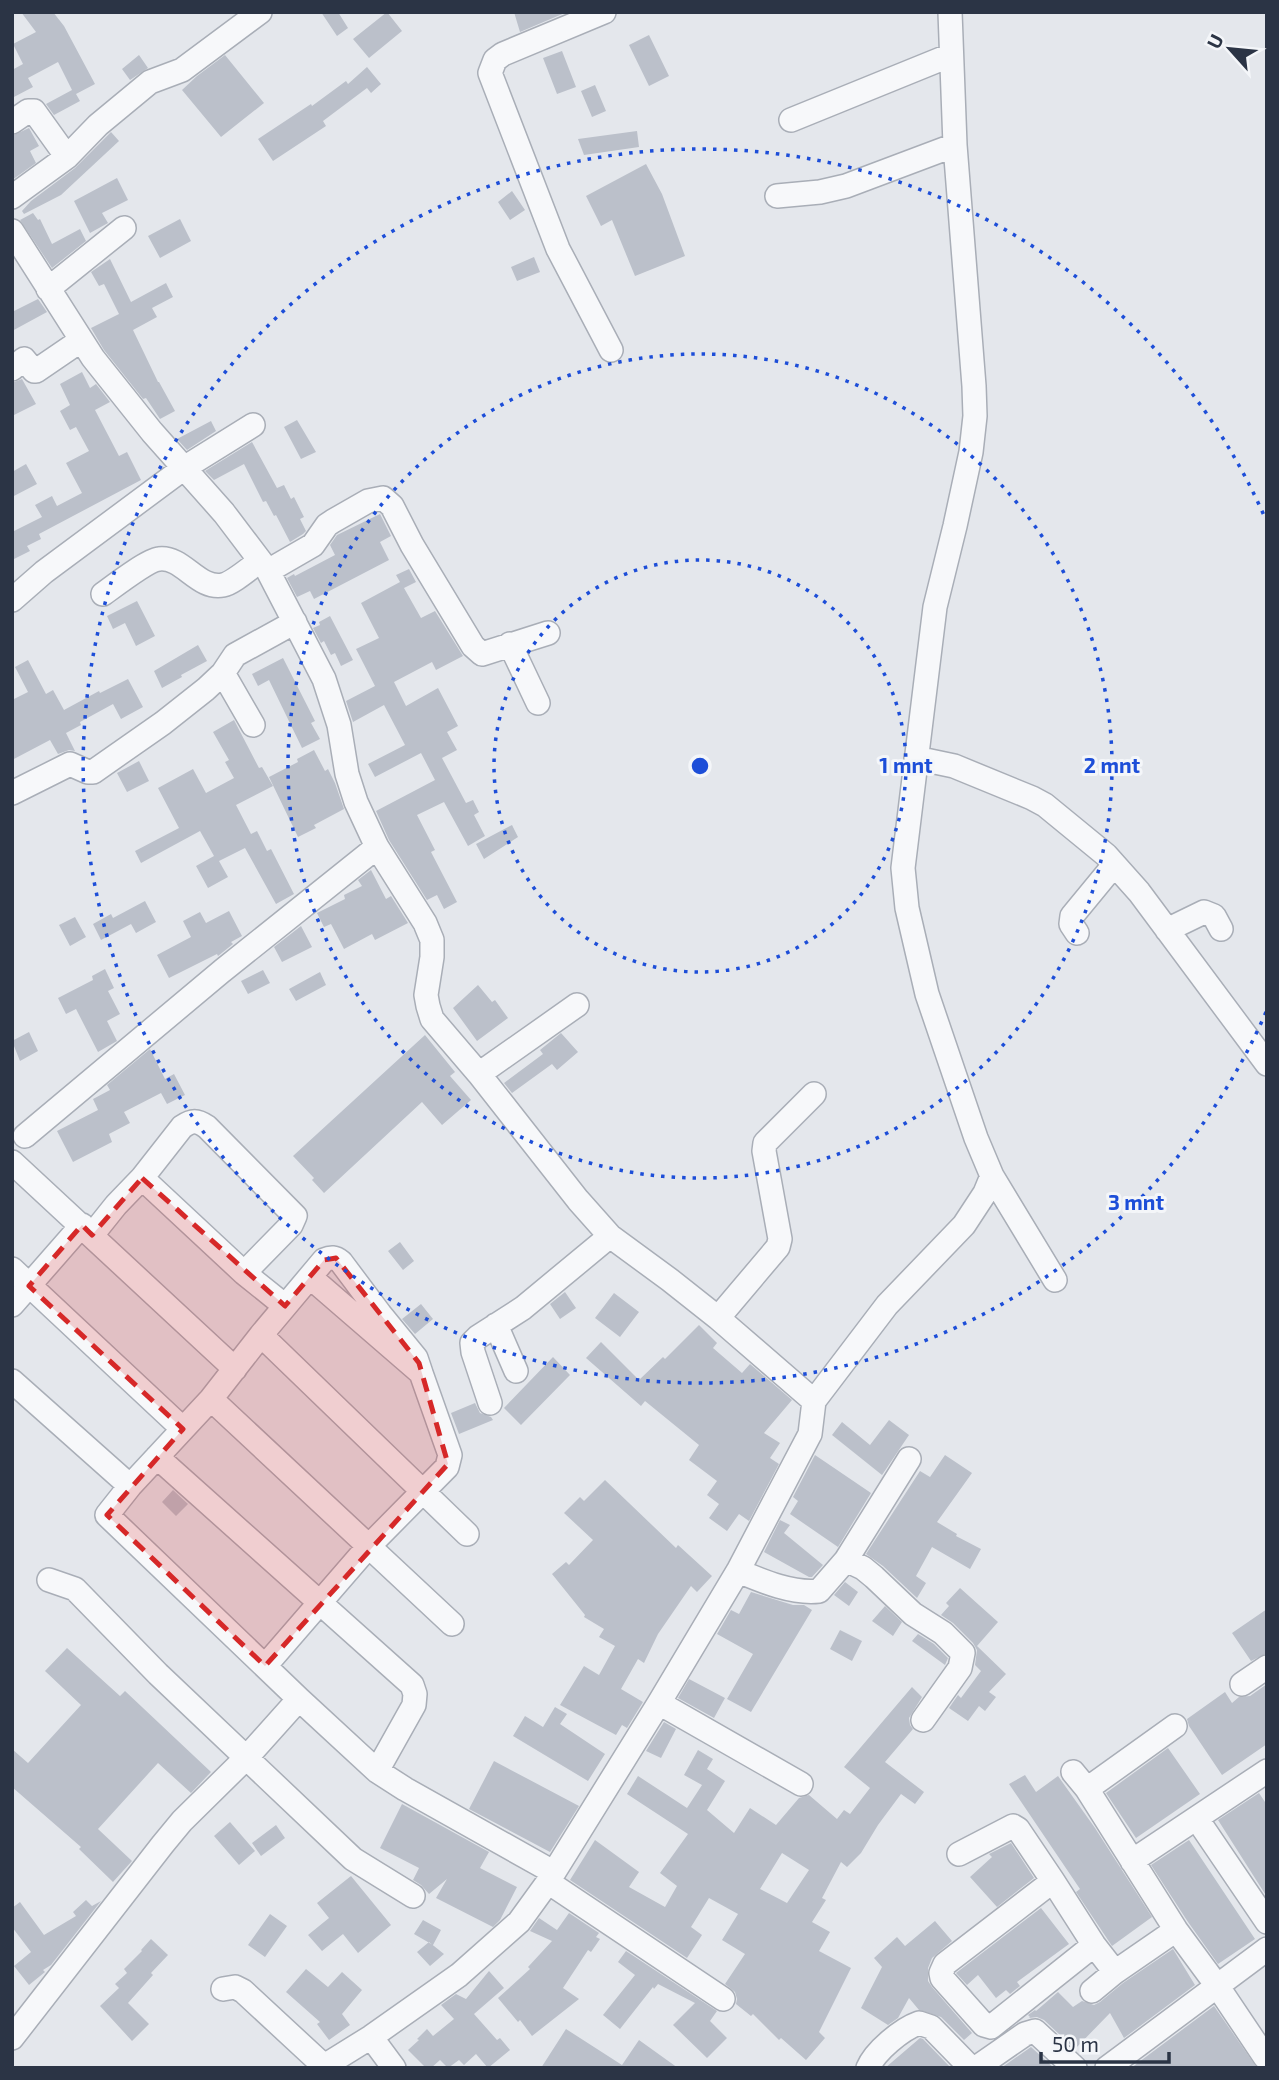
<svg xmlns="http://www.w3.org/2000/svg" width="1279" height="2080" font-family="'Exo 2',sans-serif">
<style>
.building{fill:#bbc0ca;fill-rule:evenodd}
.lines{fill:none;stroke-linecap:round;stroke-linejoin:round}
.minor-casing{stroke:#a9aeb7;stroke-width:26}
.minor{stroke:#f7f8fa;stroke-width:23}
.marked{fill:#d62828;fill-opacity:0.2;stroke:#d62828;stroke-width:5;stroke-dasharray:14 9;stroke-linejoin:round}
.ring{fill:none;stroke:#1d4ed8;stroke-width:3.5;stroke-dasharray:3.5 7}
.centre{fill:#1d4ed8;stroke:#f4f6f9;stroke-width:3.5}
.ring-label{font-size:21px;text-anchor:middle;font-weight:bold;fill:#1d4ed8;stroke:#f4f6f9;stroke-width:6;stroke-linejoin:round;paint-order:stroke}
</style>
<rect width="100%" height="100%" fill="#e4e7ec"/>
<path class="building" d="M21,12h32l11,14 31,58 -19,10 4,7 -26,14 -8,-11 26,-14 -14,-28 -30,16 5,9 -21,11v-28l11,-6 -10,-20 23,-12z
M321,12h17l10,16 -11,8z
M387,12l15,19 -33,27 -16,-19z
M514,12h53l-47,20z
M649,35l20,41 -20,10 -20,-41z
M562,51l14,36 -19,7 -14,-36z
M139,55l9,13 -18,12 -8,-11z
M225,55l39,48 -43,34 -39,-47 15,-14z
M367,67l14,17 -10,9 -4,-5 -44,33 3,5 -53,35 -15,-22 53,-35 1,2 34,-25 2,3z
M595,85l11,26 -14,6 -11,-26z
M29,128l10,18 -9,5 6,12 -24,17v-44z
M637,131l2,16 -55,8 -6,-16z
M111,132l8,9 -58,54 -37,19 -2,-3 9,-10 44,-33z
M646,164l16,30 23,62 -50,20 -23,-56 -11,6 -15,-30z
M117,178l11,22 -26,13 6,10 -18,10 -16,-32z
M512,191l13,19 -15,10 -12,-18z
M33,213l5,7 2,-1 12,25 28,-15 6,12 -34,27 -32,-48z
M180,219l11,22 -31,17 -12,-22z
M534,257l6,15 -23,9 -6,-14z
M110,259l21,43 35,-19 7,14 -21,11 5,9 -24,13 25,52h1l16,29 -15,8 -14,-21 -3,1 -39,-49 -13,-22 28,-14 -15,-30 -5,2 -8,-14z
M38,299l9,13 -35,19v-19z
M82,372l8,16 6,-4 14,18 -15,8 24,46 8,-4 14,28 -102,54 2,5 -14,7 3,5 -18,9v-28l30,-15 -7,-12 17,-9 5,10 25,-13 -16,-30 23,-12 -13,-24 -6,3 -10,-19 10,-6 -10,-21z
M22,379l14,25 -24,12v-33z
M297,420l19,32 -15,7 -17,-32z
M211,421l5,10 -29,19 -10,-11z
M252,442l25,46 7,-3 7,14 3,-2 10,20 -4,2 6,12 -3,3 -13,8 -14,-27 -2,1 -8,-15 -3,1 -19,-38 -30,16 -9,-9z
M26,464l11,20 -25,13v-25z
M380,514l11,22 -11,6 9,18 -75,39 -4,-8 -13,6 -10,-19 7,-4 1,2 40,-21 -5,-10 7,-10z
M409,569l7,13 -12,6 17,30 14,-7 28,45 -27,14 -4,-8 -38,20 12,24 32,-18 20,38 -11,6 10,18 -15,8 24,45 7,-3 6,12 -5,3 11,21 -17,10 -24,-44 -27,13 18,35 -4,2 26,50 -13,7 -7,-14 -10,5 -38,-60 -13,-29 59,-31 -14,-27 -46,24 -7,-13 37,-19 -21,-40 -31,17 -7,-21 29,-15 -19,-37 23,-11 -18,-35 39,-21 -4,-7z
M137,601l18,35 -19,10 -11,-23 -12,6 -6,-13z
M330,616l23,44 -12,6 -6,-13 -4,2 -7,-14 -3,2 -8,-15 7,-3 -1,-3z
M198,645l9,16 -26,14 1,2 -20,11 -8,-17z
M283,658l32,63 -4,2 9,16 -18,9 -33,-68 -11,6 -6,-12z
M28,660l18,34 7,-4 11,20 35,-19 1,2 28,-14 15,28 -22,12 -8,-15 -33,18 1,3 -15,8 9,18 -6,-1 -11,4 -8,-14 -38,20v-60l16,-8 -13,-25z
M234,720l25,48 3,-1 11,19 -37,19 15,29 6,-3 10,20 4,-2 23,45 -18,10 -31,-56 -26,13 9,16 -20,11 -12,-22 18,-10 -14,-25 -59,32 -6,-12 44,-23 -21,-40 35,-19 13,24 28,-15 -9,-16 4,-2 -16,-28z
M314,750l11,21 3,-2 7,14 9,26 -30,16 2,3 -18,9 -29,-60 29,-15 -1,-3z
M139,761l10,20 -22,11 -10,-19z
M512,825l6,12 -34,22 -8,-15z
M371,870l15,29 5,-3 17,27 -33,17 -3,-6 -28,15 -13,-25 -7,3 -7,-14 28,-14 -1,-4 18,-9 -4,-6z
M145,901l11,21 -20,11 -5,-9 -30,16 -8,-16 18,-10 2,4z
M229,911l13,25 -11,6 2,2 -15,12 -1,-2 -48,24 -12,-23 34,-18 -8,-16 17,-9 6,11z
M75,917l11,20 -16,9 -11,-21z
M301,926l11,21 -30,15 -8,-15z
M105,969l9,19 -6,3 12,23 -13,7 10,20 -19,11 -22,-43 -10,5 -8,-16 35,-18 -1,-4z
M263,970l7,13 -22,11 -7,-13z
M320,972l6,13 -30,16 -7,-12z
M478,985l14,17 3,-2 13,18 -31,23 -24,-33z
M29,1032l9,19 -18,10 -8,-20z
M561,1033l17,19 -21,18 -5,-6 -40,29 -8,-10 39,-29 -3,-4z
M425,1035l30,37 -5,4 21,24 -29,25 -20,-23 -98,91 -12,-13 2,-2 -21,-22z
M150,1049l15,30 9,-5 11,21 -18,9 -6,-11 -37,19 6,11 -21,11 3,8 -39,20 -16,-31 41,-21 -5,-11 17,-9 -3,-5z
M400,1242l14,19 -11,9 -15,-19z
M565,1292l11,16 -16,11 -10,-15z
M614,1293l25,19 -19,25 -25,-19z
M421,1304l12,15 -18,15 -13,-15z
M699,1325l18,18 -4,5 29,25 8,-9 42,36 -28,33 16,10 -10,15 9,6 -30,57 -10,-7 -12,17 -18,-13 10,-14 -12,-9 10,-14 -28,-21 10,-15 -54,-44 -4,5 -55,-48 15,-16 38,38 24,-23 2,2z
M553,1357l17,18 -49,50 -17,-17z
M475,1403l5,10 11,4 2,3 -34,14 -8,-21z
M889,1420l20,15 -27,40 -50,-40 10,-13 28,23z
M815,1455l56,38 -33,54 -48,-33 8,-13 -5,-4z
M945,1455l27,18 -35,49 20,12 -1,2 25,13 -11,20 -38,-22 -16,29 10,7 -9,15 -34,-32 -17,-12 54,-83 10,6z
M605,1480l71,68 2,-3 34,31 -15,16 -6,-6 -33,48 -14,29 -6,-4 -17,30 22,13 -16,26 -5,-3 -6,10 -56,-30 24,-39 15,9 16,-29 -16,-9 5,-8 -20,-12 1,-2 -33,-41 14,-12 3,3 24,-25 -29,-27 16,-16 4,4z
M173,1490l15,14 -12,12 -14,-14z
M780,1520l10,5 -6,8 39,32 -11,12h-3l-45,-25z
M845,1582l13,10 -9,14 -15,-11z
M960,1588l38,34 -21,24 29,28 -17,18 7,5 -11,14 -6,-5 -11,15 -19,-13 9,-13 3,3 20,-27 -6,-6 2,-15 -4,-7 -20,-20 -12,-8 8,-9 -3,-3z
M751,1592l42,13h11l8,5 -61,102 -24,-13 26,-45 -36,-20 14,-24 8,4z
M885,1606l17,16 -9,14 -21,-15z
M1267,1609v44l-16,8 -19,-28z
M840,1630l22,11 -10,20 -22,-12z
M918,1634l16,10 14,14 -3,7 -33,-24z
M67,1648l53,48 5,-5 86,81 -20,21 -33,-30 -60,66 34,32 -19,21 -34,-33 2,-2 -69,-60v-38l16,14 53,-58 -36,-34z
M689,1679l36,19 -11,20 -36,-20z
M1267,1684v60l-45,31 -33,-49 -2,-7 38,-27 7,11 7,-6 11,-1z
M912,1687l10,10 -13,21 1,7 3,4 -28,33 39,30 -9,12 -14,-10 -23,31 -17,28 -14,14 -6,-5 -19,36 4,2 -14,22 18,10 -11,19 32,17 -32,64 6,6 -19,22 -25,-22 -2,2 -26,-26 -2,2 -15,-12 1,-5 -2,-7 -10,-8 20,-30 -23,-14 16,-26 -29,-16 -18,29 11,8 -15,23 -117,-78 25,-40 44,32 -10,15 36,20 12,-21 -17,-13 28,-39 -61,-40 11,-18 49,32 15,-23 -18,-10 14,-25 15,9 -6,10 18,12 -18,29 27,23 16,-25 26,17 23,-27 10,-3 28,24 7,-9 6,4 20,-26 -26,-21zM782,1853l27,17 -22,33 -27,-14z
M555,1707l12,7 -7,10 45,30 -17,27 -75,-45 12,-20 18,11z
M664,1722l12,7 -15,29 -15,-7z
M1168,1748l32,46 -64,44 -30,-45z
M494,1761l85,45 -29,46 -81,-43z
M1025,1775l11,17 22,-16 37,52 57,89 -40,29 -36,-54 4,-3 -71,-105z
M1259,1793l8,12v92l-49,-77z
M402,1804l87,48 -9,16 37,19 -17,33 -7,7 -57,-29 11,-19 -18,15 -8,-9 -8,-5 6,-12 -39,-20z
M230,1822l25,29 -16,14 -25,-29z
M276,1825l9,13 -24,18 -9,-13z
M1189,1840l66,99 -37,25 -30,-42 -37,-57z
M1011,1843l23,35 -37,29 -27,-30 22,-20 -3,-3z
M351,1876l40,49 -33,28 -15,-19 -21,17 -14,-16 21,-17 -12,-15z
M86,1900l6,6 9,-5 -50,64 -8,5 2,2 -16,13 -15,-19 17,-14 -19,-25v-19l8,-6 24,33 32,-19 -3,-4z
M1041,1908l28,36 -52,38 3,4 -10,8 -4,-4 -10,8 -18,-23 -11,10 -11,-12z
M569,1913l30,20 -3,4 4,2 -9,13 -3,-2 -25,38 16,11 -47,37 -12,-16 -2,2 -20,-24 32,-29 -2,-2 24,-26 -22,-10 9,-13 18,12z
M270,1914l17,12 -22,31 -17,-12z
M423,1920l18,10 -8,15 -19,-11z
M935,1921l17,20 -20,17 -4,10v13l4,6 40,46 -8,7 -23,-23 -22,-7 -10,-12 -11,20 -10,7 -27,-17 21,-41 -8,-9 23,-21 8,9z
M151,1939l17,16 -17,18 2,2 -25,28 21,21 -17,17 -32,-35 19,-18 -4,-4 12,-11 -3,-4 18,-18 -1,-1z
M429,1942l15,12 -14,12 -13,-14z
M1173,1949l22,36 -71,53 -14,-25 -35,36 -31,-29 -7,-3 -8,1 4,-4 -3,3 -2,-2 7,-5 1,1 22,-19 15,15 9,-6 12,4 6,-3 23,-19z
M626,1951l91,60 -7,10 17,17 -20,20 -34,-33 22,-22 -37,-19 -4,5 -1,-2 -33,42 -17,-14 32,-40 -17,-13z
M306,1969l22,18 14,-15 20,18 -20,24 8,11 -21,15 -12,-16 3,-2 -34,-30z
M489,1971l15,17 -30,26 23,26 3,-2 10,12 -22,18 -12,-14 -12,11 -5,-5 -11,8 -8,-8 -9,8h-5l-18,-18 11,-10 -2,-1 10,-10 6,7 21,-17 -13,-14 15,-11 10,5z
M1214,2006l43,62h-126l79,-59z
M566,2029l56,36 17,-25 39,28h-137z
M920,2038l3,1 28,29h-66z
M1031,2047l23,21h-53z"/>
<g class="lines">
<defs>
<path id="minor" d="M604,12l-101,42 -8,6 -5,13 68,176 53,101
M791,120l160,-65
M12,122l16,-11h6l33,46
M777,196l43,-4 26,-6 109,-41
M12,197l55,-40 31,-32 52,-43 32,-12 78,-58
M12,231l81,127 59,74 72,81 44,58 56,108 15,46 8,49 9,28 21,45 48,76 7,17v17l-6,38 2,11 4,13 47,55 99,126 32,36 60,44 48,38 96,83
M48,289l76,-61
M12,369l12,-10 10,12h2l44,-30
M268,571l45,-26 14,-20 6,-4 35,-20 15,-3 9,8 20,39 61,101 9,8 66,-21
M103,594c11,-8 45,-34 56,-35 24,-3 39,31 64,26 10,-2 28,-18 37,-24
M12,600l32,-28 140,-104 69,-43
M510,644l28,59
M223,673l30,52
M916,758l38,8 78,32 13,7 61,50 33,37 128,172
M12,793l58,-29 18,8h5l70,-49 43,-34 17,-16 12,-18 60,-33
M1167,930l37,-18 10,4 7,13
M1077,933l-6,-9 1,-8 42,-51
M479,1074l98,-69
M25,1136l197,-165 155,-124
M12,1162l223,207
M992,1176l63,104
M142,1178l102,95 41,33
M92,1235l24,-30 26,-27 40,-51c10,-7 15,-7 25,0l88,89 -4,9 -47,48
M12,1269l171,160
M12,1305l70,-80
M718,1318l60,-71 2,-8 -16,-88 1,-8 49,-49
M496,1325l20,46
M261,1335l206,199
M12,1381l118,105 -23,29 192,184 78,72 28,18 148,83
M211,1399l241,225
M490,1403l-17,-51 -1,-9 6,-6 45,-29 87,-72
M157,1457l255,228 3,9 -1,11 -37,66
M130,1486l81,-87 50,-64 63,-75c7,-3 11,-3 17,2l39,52 36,44 5,15 -111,-96
M846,1560l17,8 11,9 39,37 30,19 20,20 -3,15 -37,52
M738,1571c24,10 54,23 81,20l27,-31 63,-101
M49,1580l26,9 83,85 195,185 60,37
M265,1666l103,-119 79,-80 3,-12 -29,-82
M1242,1684l25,-17
M659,1703l142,81
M1073,1772l14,17 89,141 42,57 47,70
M1087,1789l88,-63
M1197,1819l70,103
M959,1854l54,-28 5,3 35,52
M1132,1861l135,-90
M548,1882l175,117
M1094,1945l-103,82 -7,-2 -42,-47 -1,-5 4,-9 108,-83 41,64 21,27
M223,1989l12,-2 8,4 81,75
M1092,1991l23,-19 61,-42
M371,2037l23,31
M12,2038l151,-194 19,-23 65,-64 52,-58
M321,2068l50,-31 88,-62 60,-53 29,-40 111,-179 79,-132 72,-137 4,-33 73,-96 77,-80 21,-32 7,-17 -16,-38 -49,-144 -20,-86 -4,-40 32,-261 20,-81 16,-74 4,-36 -1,-30 -19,-241 -5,-133
M868,2068c7,-17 34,-39 51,-45l12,4 40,41
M976,2068l49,-34 10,-3 40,37
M1107,2068l160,-119"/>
</defs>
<use href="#minor" class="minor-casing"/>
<use href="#minor" class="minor"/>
</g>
<path class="marked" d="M142,1178l143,128 39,-46 12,-2 83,105 29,101 -183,202 -158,-151 76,-86 -154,-143 53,-61 10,10z"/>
<g class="ring">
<circle cx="700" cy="766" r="206"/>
<circle cx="700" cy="766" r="412"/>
<path d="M1266 1012A617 617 0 1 1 1266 520"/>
</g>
<circle cx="700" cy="766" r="10" class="centre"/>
<g class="ring-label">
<text x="906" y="773">1 mnt</text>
<text x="1112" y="773">2 mnt</text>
<text x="1136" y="1210">3 mnt</text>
</g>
<rect width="1279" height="2080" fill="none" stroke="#2b3445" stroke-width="28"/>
<g transform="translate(1230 49) rotate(297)" stroke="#f4f6f9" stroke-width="5" paint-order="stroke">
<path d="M0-5L12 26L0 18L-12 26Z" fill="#2b3445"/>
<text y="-10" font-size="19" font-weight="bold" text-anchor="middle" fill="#2b3445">U</text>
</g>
<path d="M1041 2052v10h128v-10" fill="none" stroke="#2b3445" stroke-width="3.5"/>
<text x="1052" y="2052" font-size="21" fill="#2b3445" stroke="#f4f6f9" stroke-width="5" paint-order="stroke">50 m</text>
</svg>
